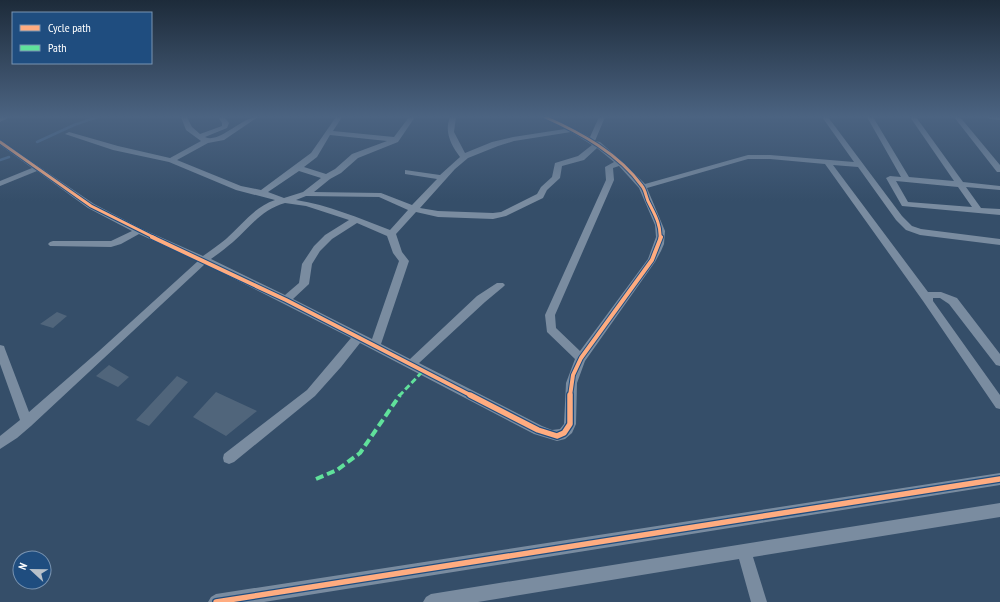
<svg xmlns="http://www.w3.org/2000/svg" width="1000" height="602" font-family="'PT Sans Narrow',sans-serif">
<style>
.lines{fill:none;stroke-linecap:round;stroke-linejoin:round}
.stream{stroke:#4a6b8f;stroke-width:2.5}
.building{fill:#50657b}
.minor{fill:#7a8ca0;fill-rule:evenodd}
.quiet-far1{stroke:#60e19b;stroke-width:3;stroke-dasharray:6 3;stroke-linecap:butt}
.quiet{stroke:#60e19b;stroke-width:4;stroke-dasharray:8 4;stroke-linecap:butt}
.cycleway-far2-casing{stroke:#1f4d7f;stroke-width:5}
.cycleway-far1-casing{stroke:#1f4d7f;stroke-width:6}
.cycleway-casing{stroke:#1f4d7f;stroke-width:8}
.cycleway-far2{stroke:#ffac80;stroke-width:3}
.cycleway-far1{stroke:#ffac80;stroke-width:4}
.cycleway{stroke:#ffac80;stroke-width:5.5}
</style>
<rect width="100%" height="100%" fill="#354e69"/>
<g class="lines">
<path class="stream" d="M37,142l37,-17 23,-8
M0,160l9,-3"/>
</g>
<path class="building" d="M57,312l10,4 -14,12 -13,-4z
M109,365l20,12 -11,10 -22,-11z
M177,376l11,6 -39,44 -13,-6z
M216,392l41,19 -31,25 -33,-19z"/>
<g class="lines">
<path class="minor" d="M2,117h8l-10,5v-4z
M181,117h6l5,10 8,7 22,-8v-3l-4,-6h6l5,6 -2,5 -22,9c15,7 36,-20 53,-20l-34,23 -16,3 -31,17 64,26 20,4 50,-37 25,-36h6l-9,14 61,6 15,-20h6l-17,25 -40,16 -17,15 -11,6 -16,13 67,1 31,12 25,-26 -32,-5v-4l35,5 20,-18c-9,-12 -16,-25 -10,-40h6l-2,15 11,21 27,-11 21,-5 52,-8 -23,-12h8l40,20 9,-20h6l-10,24 5,1 24,21 21,21 103,-29h22l84,7 -32,-45h6l74,99 10,10 9,3 79,10v6l-80,-10 -14,-5 -10,-10 -38,-53 -25,-2 95,127h13l16,6 43,56v12l-4,-1 -47,-61 -9,-6h-7v3l67,94v14l-4,-1 -73,-107 -98,-137 -55,-5h-22l-101,29 18,43 -1,13 -3,7 -6,11 -70,99 -8,22 -1,41 -4,9 -7,6 -8,2 -23,-7 -174,-91 -19,24 -26,29 -81,66 -5,2 -5,-2 -1,-4 1,-4 83,-64 44,-52 -146,-74 -174,162 -14,12 -17,11v-13l20,-16 -20,-56v-19l4,1 1,3 24,63 70,-61 99,-90 -59,-27 -18,10 -10,3 -61,-1 -2,-2 2,-2 3,-1h58l21,-10 -44,-23 -51,-37 -37,15v-5l32,-13 -32,-23v-5l94,64 48,25 61,27c8,-6 16,-11 23,-17 16,-14 28,-32 49,-39l-39,-10 -67,-28 -56,-12 -48,-16 4,-2 49,14 52,12 31,-17 -15,-11zM571,132l21,13 -14,11 -23,7 -3,14 -11,10 -4,7 -36,18 -8,1 -55,-2 -18,-3 35,-39 13,-11 30,-12 16,-5zM330,135l57,6 -35,13 -17,15 -9,5 -22,-7 13,-10zM597,148l17,14 -9,5 1,13 -61,135 2,17 28,27 -9,24 -2,41 -4,5 -8,1 -10,-4 -123,-63 66,-61 18,-15 2,-2 -2,-2h-6l-20,13 -67,63 -29,-15 28,-83 -7,-9 -6,-18 20,-22 22,5 55,2 13,-3 37,-18 4,-8 13,-12 2,-12 22,-6zM619,166l20,22 16,37 1,12 -8,22 -68,92 -24,-23 -1,-13 59,-135 -1,-12zM299,171l22,7 -18,14 -19,6 -16,-6zM306,196l73,1 29,13 -18,20c-31,-12 -62,-25 -94,-30zM285,203l21,3 43,14 -24,15 -11,11 -12,18 -3,19 -14,12 -74,-36c7,-5 15,-11 22,-17 18,-16 28,-32 52,-39zM357,223l30,13 6,17 6,8 -27,78 -79,-40 16,-15 3,-20 8,-13 12,-12z
M867,117h6l36,60 45,4 -44,-64h6l47,65 37,4v4l-34,-3 15,21 19,1v6l-98,-9 -16,-28 4,-2 11,1zM896,181l62,6 14,20 -64,-5z
M954,117h6l40,48v7h-3z
M987,117h13v3l-10,-1z
M1000,473v12l-736,117h-56l3,-5 5,-3z
M1000,503v14l-247,40 14,45h-16l-12,-43 -261,43h-55l3,-5 5,-3z"/>
<path class="quiet-far1" d="M399,396l24,-25"/>
<path class="quiet" d="M316,479l21,-9 23,-17 40,-58"/>
<defs>
<path id="cycleway-far2" d="M545,117c36,16 74,37 97,69 4,5 4,12 7,17 6,12 12,22 11,35
M0,142l91,64 64,32"/>
<path id="cycleway-far1" d="M152,237l134,63 186,96
M570,396l3,-21 8,-17 71,-98 9,-23"/>
<path id="cycleway" d="M470,395l68,35 19,6 7,-3 6,-9v-29
M216,602l784,-123"/>
</defs>
<use href="#cycleway-far2" class="cycleway-far2-casing"/>
<use href="#cycleway-far1" class="cycleway-far1-casing"/>
<use href="#cycleway" class="cycleway-casing"/>
<use href="#cycleway-far2" class="cycleway-far2"/>
<use href="#cycleway-far1" class="cycleway-far1"/>
<use href="#cycleway" class="cycleway"/>
</g>
<linearGradient id="sky" x2="0" y2="1"><stop stop-color="#1d2b3a"/><stop offset="0.58" stop-color="#4b6381"/><stop offset="1" stop-color="#4b6381" stop-opacity="0"/></linearGradient>
<rect width="1000" height="201" fill="url(#sky)"/>
<rect x="12" y="12" width="140" height="52" fill="#1f4d7f" stroke="#7994b2"/>
<rect x="20" y="25" width="20" height="6" fill="#ffac80" stroke="#7994b2"/>
<text x="48" y="32" font-size="12" fill="#ffffff">Cycle path</text>
<rect x="20" y="45" width="20" height="6" fill="#60e19b" stroke="#7994b2"/>
<text x="48" y="52" font-size="12" fill="#ffffff">Path</text>
<g transform="translate(32 570) rotate(292)"><circle r="19" fill="#1f4d7f" stroke="#7994b2"/>
<path d="M0-3L7 15L0 10L-7 15Z" fill="#b8c1ca"/>
<text y="-6" font-size="11" font-weight="bold" text-anchor="middle" fill="#ffffff">N</text>
</g>
</svg>
